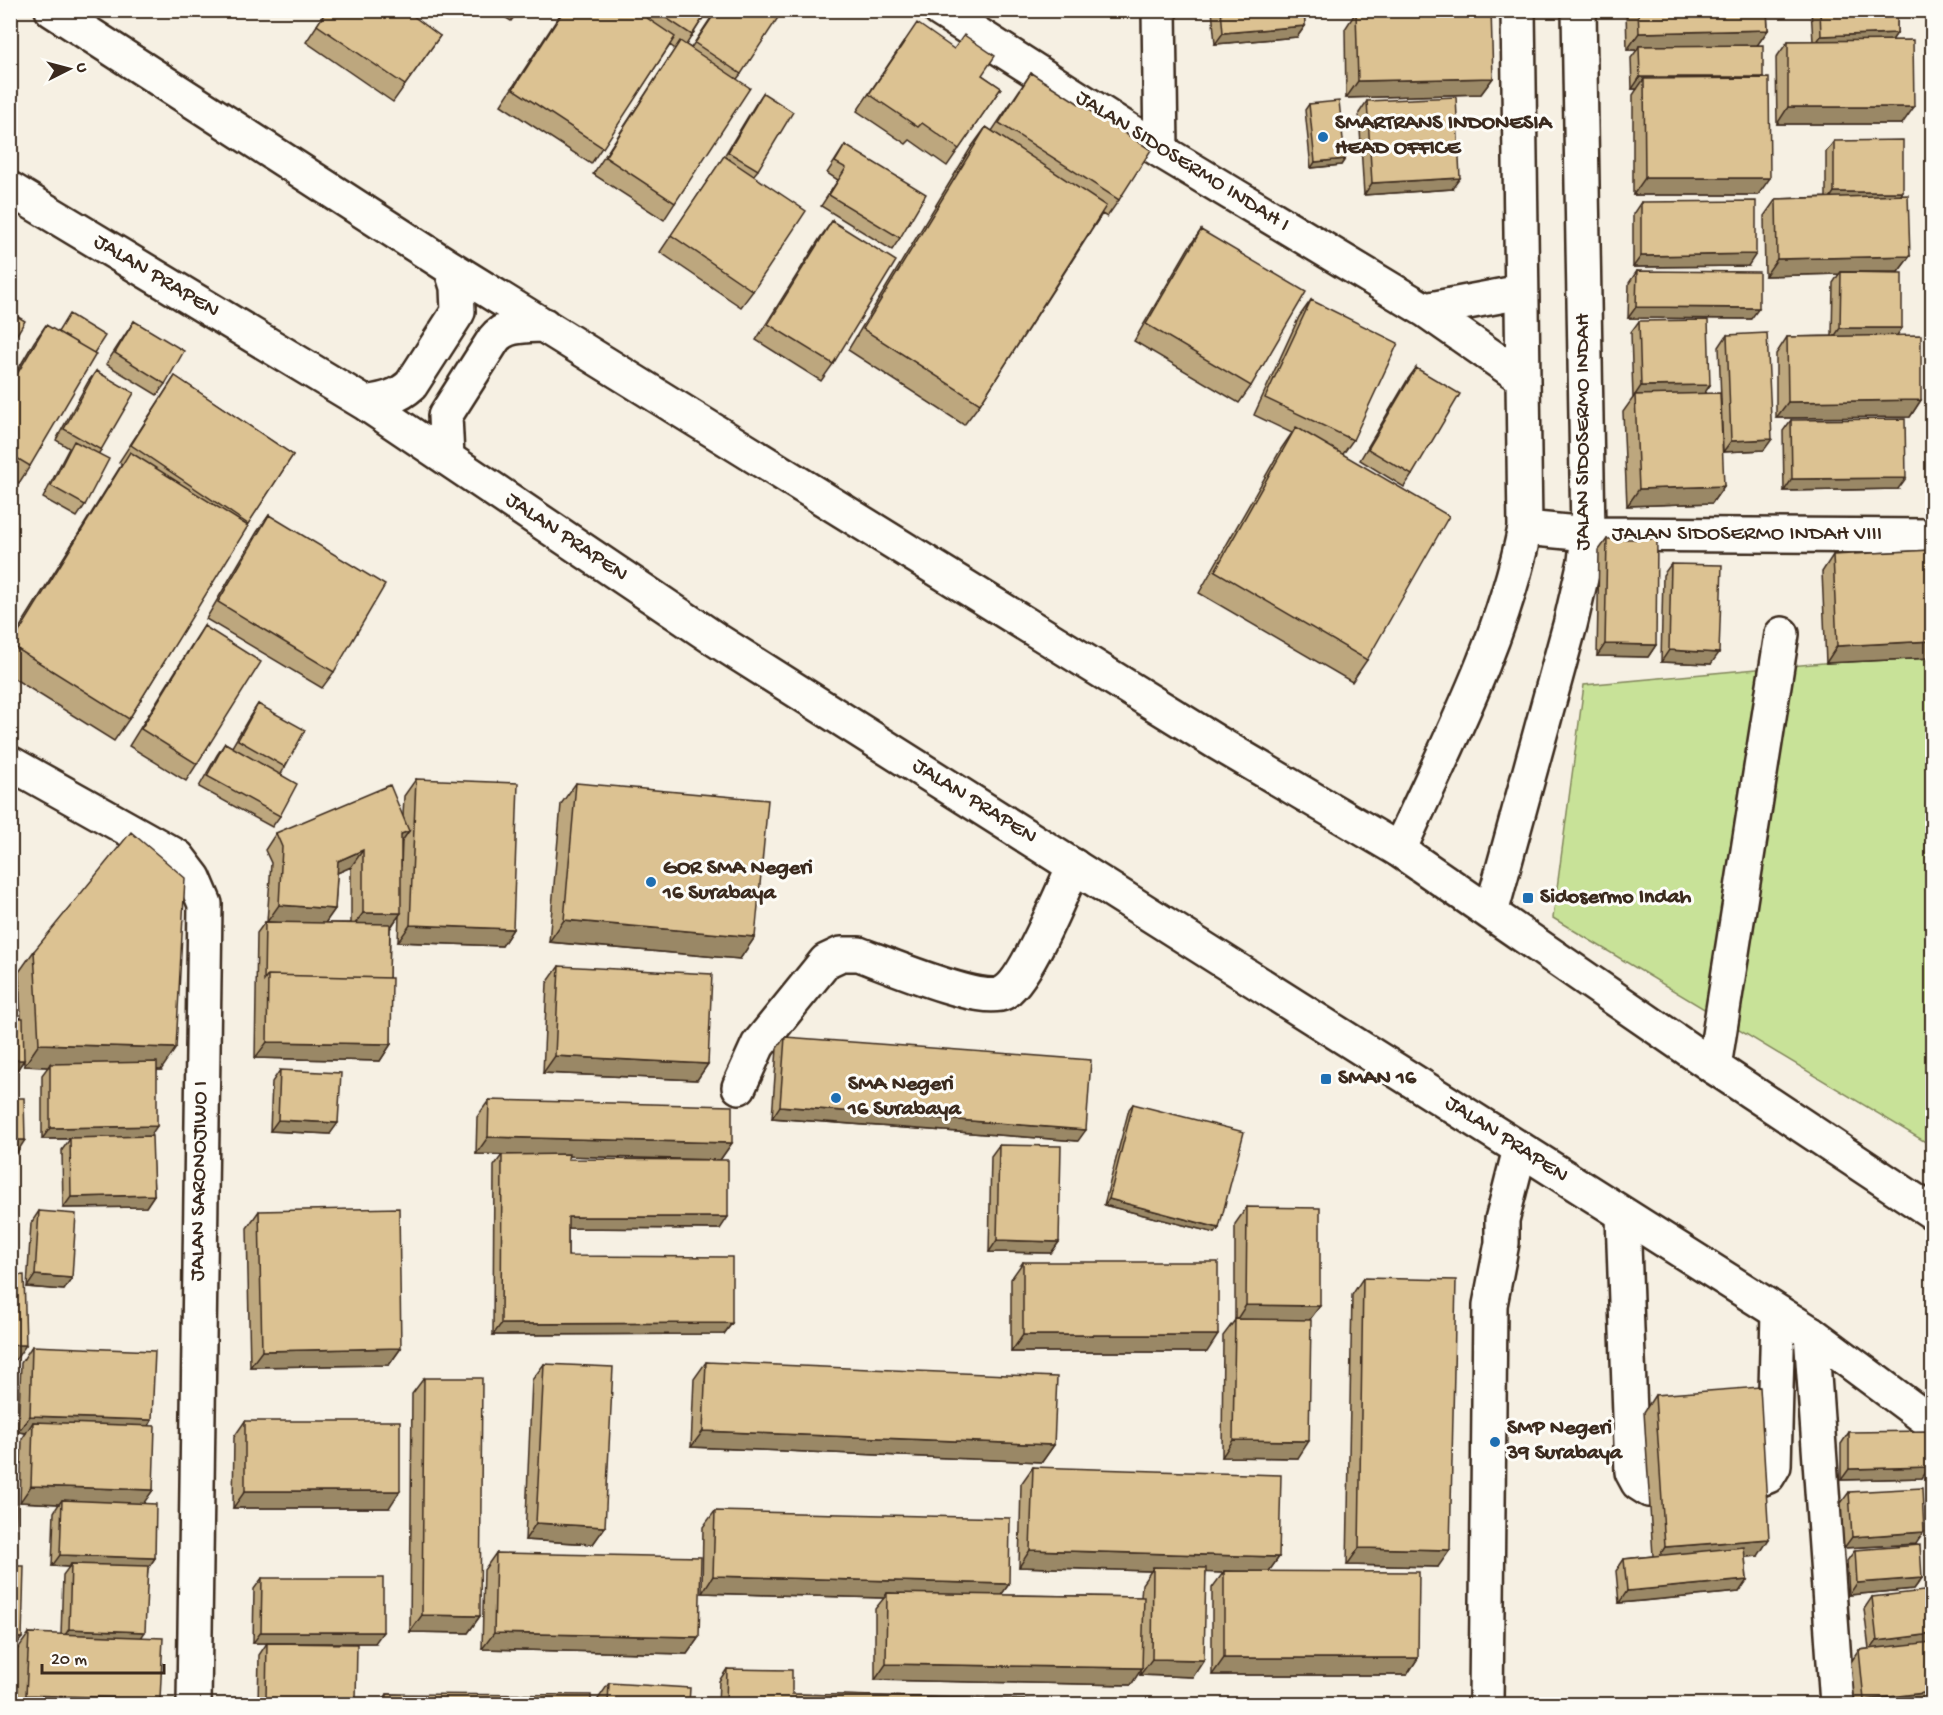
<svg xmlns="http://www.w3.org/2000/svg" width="1943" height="1715" font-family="'Gochi Hand',sans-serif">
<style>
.green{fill:#c8e298;stroke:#82865b;stroke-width:1.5}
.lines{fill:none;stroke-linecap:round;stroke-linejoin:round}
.minor-casing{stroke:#3b2a1e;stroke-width:38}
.major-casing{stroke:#3b2a1e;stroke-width:38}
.minor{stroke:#fdfcf7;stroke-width:33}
.major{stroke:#fdfcf7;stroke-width:33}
.wall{fill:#bda77e;stroke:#3b2a1e;stroke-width:1.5;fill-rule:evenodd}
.shaded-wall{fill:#9a8866;stroke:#3b2a1e;stroke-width:1.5}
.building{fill:#dcc292;stroke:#3b2a1e;stroke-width:1.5}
.poi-dot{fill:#1f6fb2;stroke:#fdfcf7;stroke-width:2}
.labels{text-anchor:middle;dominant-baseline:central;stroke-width:6;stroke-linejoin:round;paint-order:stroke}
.poi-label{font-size:22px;font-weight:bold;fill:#3b2a1e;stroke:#fdfcf7;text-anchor:start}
.street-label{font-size:22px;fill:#3b2a1e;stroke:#fdfcf7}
</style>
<rect width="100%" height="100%" fill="#f6f0e3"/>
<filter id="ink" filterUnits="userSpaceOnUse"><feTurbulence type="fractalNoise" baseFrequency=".0167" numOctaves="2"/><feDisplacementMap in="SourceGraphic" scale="12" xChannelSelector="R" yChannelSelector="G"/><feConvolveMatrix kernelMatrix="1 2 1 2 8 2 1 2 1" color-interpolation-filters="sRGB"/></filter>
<g filter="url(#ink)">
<path class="green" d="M1932,653v493l-379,-228 31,-233z"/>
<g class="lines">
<defs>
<path id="minor" d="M940,10l221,141 264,159 96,67
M1159,10l2,141
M1425,310l96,-18
M1525,528l63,6 344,2
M10,763l168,94 16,21 11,26 -11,800
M1399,850c48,-105 103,-208 126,-322l-7,-518
M1491,913l79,-288 15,-64 3,-27 -9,-524
M1714,1067l68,-433
M739,1087l19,-42 68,-84 15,-7h18c27,10 122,50 144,39 22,-10 59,-102 71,-127
M1623,1216l9,256 6,11 11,7
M1811,1333l26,371
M1753,1482l15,-6 6,-10 4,-153
M1486,1704l4,-399 12,-62v-23l18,-71"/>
<path id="major" d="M52,10l399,258 765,474 183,108 315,217 218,145
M10,189l355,214 350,236 1096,694 121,90
M365,403c17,-3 32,-5 46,-18l47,-73 -1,-25 -6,-19
M447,457l-2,-41 49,-77c12,-15 33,-13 50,-14"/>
</defs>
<use href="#minor" class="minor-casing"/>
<use href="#major" class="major-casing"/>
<use href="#minor" class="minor"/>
<use href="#major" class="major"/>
</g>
<path class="wall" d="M327,10l113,26 -47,66 -87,-60z
M493,10h26l-8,11z
M563,10h72l3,3 1,-3h69l-22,35 5,3 25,-38 25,64 -4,5 -62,124 -11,17 -71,-46 82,-125 -5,-4 -79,119 -90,-59z
M1212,10h92l1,16 -8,11 -82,7z
M1626,10h141l1,20 -11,15 5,33 -4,117h-125v-100l4,-6h-5l-1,-31 6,-8h-10z
M1811,10h86v23l-5,7 10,84h-125l-1,-66 12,-17h25z
M1356,12l137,66 -12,16 -135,4 -1,-69z
M905,40l77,35 19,13 -54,78 -37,-26 -4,4 -49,-33z
M1031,73l88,127 -12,17 -5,-3 -122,190 -16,21 -116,-75 122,-201 16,-22 6,4z
M763,93l-5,77 -5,6v115l-12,16 -81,-55 63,-94 32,-53z
M1367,101l85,88 -88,6 -5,-82z
M1309,104l36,55 -4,6 -30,3 -6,-58z
M1834,141l67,54 9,61 -12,16 -1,63 24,65 -11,17 -134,1v-64l11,-17 45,-1 1,-53 6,-9 -74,2 -1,-60 12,-17 50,-2v-45z
M845,145l55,93 -8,12 -71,-44 17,-26 -11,-7z
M1641,202l107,64 -115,1v-53z
M832,221l1,143 -12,17 -65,-41 64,-102z
M1201,230l50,156 -12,17 -105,-62 55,-94z
M1637,271l114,48 -123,-1 1,-35z
M1311,300l42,140 -10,14 24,206 -15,22 -153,-89 82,-144 11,-16 -38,-18 45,-98z
M134,321l31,63 -8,11 -51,-31z
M1639,321l71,64 -6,8 20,93 -12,17 -85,3 -4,-94 10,-14 -2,-66z
M46,325l-16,141 -11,17 -9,-5v-95l24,-41z
M1727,335l37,115 -41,2 -4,-105z
M1416,368l-4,107 -8,12 -44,-27 48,-81z
M96,371l5,79 -2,3 -14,52 -8,12 -34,-19 26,-50 -13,-8 32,-58z
M175,376l118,79 -46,70 -118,194 -15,22 -104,-65v-33l112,-179 -3,-2z
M1791,420l107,69 -114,2 -1,-60z
M269,515l65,157 -12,16 -116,-69 51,-87z
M1607,539l49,106 -8,12 -51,-1 2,-106z
M1932,550v108l-106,5 -4,-91 11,-17z
M1671,564l40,100 -50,-2 2,-87z
M204,626l-7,138 -11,17 -57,-35 64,-103z
M258,704l27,63 -4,7 -1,42 -8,11 -73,-40 18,-32 8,-12 7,4 18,-31z
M416,779l97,150 -11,17 -104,-4 1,-27 -9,14 -1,49 2,66 -11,17 -125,-3 2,-125 8,-11h2l4,-59 -6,-13 11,-17 127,-17 1,-20zM402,841l-1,26v-24zM351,867v56h-26l10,-14 2,-36z
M576,783l179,154 -15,22 -191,-17 12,-138z
M34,951l127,119h-4l-6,66 3,59 -8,12 -83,1 -1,-58 8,-11h-28v-64l6,-8 -24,-1v-6l-12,17h-2v-59h11l-2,-46z
M559,966l149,98 -11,16 -154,-7 4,-90z
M785,1037l293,104 -306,-23 5,-70z
M280,1070l50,64 -60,-3 2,-49z
M489,1100l243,43 -12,17 -152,-4v3l152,70 -152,-1v28l164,67 -8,11 -231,1 1,-169 8,-11 9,-1h-35l1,-37z
M1133,1104l86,124 -4,5 -111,-28 25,-96z
M999,1145l60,97 -8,11 -62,-1 2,-96z
M1247,1207l62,113 -11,138 -76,-1 1,-121 12,-16v-96z
M39,1211l33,67 -8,12 -37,-3 4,-64z
M259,1211l142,137 -12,17 -139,2 -3,-139z
M1023,1262l184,90h-196v-73z
M1363,1278l75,289 -91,-2 5,-270z
M32,1346l120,74 -3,6 4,64 -10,13 12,55 -7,10 -6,70 15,66h-142l2,-54 12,-17 32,2 2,-60 6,-8 -17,-1 2,-54 5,-8 -39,-2 2,-63 4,-6 -8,-1 3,-69z
M706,1362l348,83 -12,17 -351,-15 3,-68z
M544,1364l61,163 -12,17 -68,-4 7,-160z
M424,1378l56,238 -12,17 -58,-1 2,-238z
M1655,1395l103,161 -13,1 2,23 -8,12 -120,11 -3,-32 8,-12 29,-3 -9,-144z
M245,1421l144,87h-156l1,-71z
M1849,1432l81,35 -8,11 -81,2v-36z
M1033,1467l246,90 -10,14 149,87 -11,17h-195v-87l11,-15 -17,-1 -13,105 -53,-2v-5l-9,15 -256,-5v-71l9,-11 -182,-5 1,-66 12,-16 294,73 -8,11 140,2 1,-13 9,-13 -132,-4 2,-83z
M1849,1492l67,52 -72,4 -3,-45z
M1855,1550l67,28 -8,11 -65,6 -2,-34z
M496,1553l203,84 -12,17 -205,-5 2,-79z
M262,1578l113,65h-122l1,-54z
M1872,1597l44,107h-61l-4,-42 8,-12 10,-1 -5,-40z
M267,1643l87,61h-96l1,-49z
M727,1669l65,25 381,10h-455l1,-23z
M609,1683l80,21h-92l1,-5z
M387,1694l204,10h-208v-4z"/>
<path class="shaded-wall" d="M1305,26l-8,11 -82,7 8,-11z
M1768,30l-12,17 -117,-1 -2,4h-10l12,-17z
M1897,33l-8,12 -76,2 8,-11z
M1640,77h123l-8,11 -111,-9 -7,10h-5z
M1493,78l-12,16 -135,4 12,-17z
M1788,107h126l-12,17h-125z
M1345,159l-4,6 -30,3 4,-6z
M1460,178l-8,11 -88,6 8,-12z
M1645,178h125l-12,17h-125z
M1834,192h69l-8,12h-69z
M1756,254l-8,12 -115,1 8,-11z
M1910,256l-12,16h-57l-2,2 -74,2 12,-17z
M1636,307l123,1 -8,11 -123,-1z
M1840,328h62l-8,12h-62z
M1710,385l-8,12 -67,-2 -2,3 8,-12z
M1921,400l-11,17 -134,1 12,-16z
M1772,439l-8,11 -41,2 8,-11z
M1906,478l-8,11 -114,2 8,-12z
M1724,486l-12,17 -85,3 12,-17z
M1932,641v17l-106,5 11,-17z
M1605,644l51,1 -8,12 -51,-1z
M1669,650l50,3 -8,11 -50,-2z
M409,831l-11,16 3,-13z
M363,850l-12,17 -25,11 12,-17z
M279,905l56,4 -12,17 -56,-4z
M363,913h38l-12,16h-38z
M564,920l191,17 -15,22 -191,-17z
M410,925l103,4 -11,17 -104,-4z
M267,1042l124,2 -11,17 -125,-3z
M39,1044l137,4 -15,22 -111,-3v-3l-2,3 -24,-1z
M555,1056l153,8 -11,16 -154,-7z
M10,1060h14l-12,17h-2z
M780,1106l306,24 -8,11 -306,-23z
M278,1120l60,3 -8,11 -60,-3z
M157,1126l-8,12 -107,1 8,-11z
M488,1137l244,6 -12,17 -244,-6z
M10,1140h15l-11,17h-4z
M154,1195l-8,12 -83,1 8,-11z
M1109,1199l110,29 -4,5 -111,-28z
M568,1217h160l-8,12 -160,-1z
M997,1240l62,2 -8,11 -62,-1z
M35,1275l37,3 -8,12 -37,-3z
M1246,1305l74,1 -12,16h-73z
M732,1323l-8,11 -231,1 8,-11z
M1023,1335h195l-11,17h-196z
M10,1345h16l-12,17h-4z
M401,1348l-12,17 -139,2 12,-16z
M30,1416l122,4 -11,17 -108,-15 -7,11 -8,-1z
M703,1431l351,14 -12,17 -351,-15z
M1233,1440l76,1 -11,17 -76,-1z
M1930,1467l-8,11 -81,2 8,-11z
M31,1486l122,4 -12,17 -79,-7 -3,4 -39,-2z
M245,1491h155l-11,17h-156z
M536,1523l69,4 -12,17 -68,-4z
M1924,1532l-8,12 -72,4 8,-11z
M1769,1539l-11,17 -104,8 11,-17z
M1359,1548l91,2 -12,17 -91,-2z
M1030,1550l249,7 -12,17 -43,-3 -1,2 -70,-2v-4l-2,4 -132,-4z
M10,1554h5l-5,7z
M60,1555l95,3 -8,12 -76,-6 -2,3 -17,-1z
M713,1576l296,8 -12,17 -110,-8 -3,5 -182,-5z
M1922,1578l-8,11 -65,6 8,-12z
M1747,1580l-8,12 -120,11 8,-12z
M422,1615l58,1 -12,17 -58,-1z
M69,1629l76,3 -8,12 -76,-3z
M261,1632h122l-8,11h-122z
M494,1633l205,4 -12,17 -205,-5z
M1932,1634v10l-63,8 8,-11z
M10,1637l12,1 -12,15z
M1224,1658h194l-11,17h-195z
M1152,1659l52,1 -11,17 -53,-2z
M886,1664l256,4 -11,17 -256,-5z
M1932,1692v11l-17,1h-54l3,-4z
M26,1695l134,4 -3,5h-137z
M266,1700l90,1 -2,3h-91z"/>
<path class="building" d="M327,10h78l35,26 -35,49 -88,-60z
M564,10h71l40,27 -72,111 -90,-59z
M654,10h54l-16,25z
M717,10h66l-42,64 -46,-31z
M1221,10h83l1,16 -82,7z
M1427,10h64l2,68 -135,3 -2,-69z
M1638,10h129l1,20 -129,3z
M1820,10h77v23l-76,3z
M917,23l37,26 10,-14 31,21 -13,19 19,13 -42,61 -37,-26 -4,4 -49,-33z
M1913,40l1,67h-126v-66z
M680,41l70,47 -75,115 -70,-46z
M1763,45v32h-123l-1,-31z
M1031,73l120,77 -32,50 -120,-77z
M1769,78l1,100h-125l-1,-99z
M763,93l30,19 -35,58 -30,-18z
M1456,97l4,81 -88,5 -5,-82z
M1339,101l6,58 -30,3 -6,-58z
M986,127l120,79 -126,198 -117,-75z
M1903,140v52h-69v-51z
M845,145l81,49 -26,44 -71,-43 17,-27 -11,-6z
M724,156l82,55 -53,80 -82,-56z
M1908,195l2,61 -133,3 -1,-60z
M1756,201v53l-115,2v-54z
M832,221l64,40 -63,103 -65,-40z
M1201,230l105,62 -55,94 -105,-62z
M1637,271l122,1v36l-123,-1z
M1841,272l61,1v55h-62z
M1311,300l87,43 -45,97 -88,-42z
M10,312l15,9 -15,25z
M69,314l36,22 -11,17 -36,-21z
M1708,320l2,65 -69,1 -2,-65z
M134,321l50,30 -19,33 -50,-31z
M46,325l50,29 -66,112 -20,-12v-68z
M1767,333l5,106 -41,2 -4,-106z
M1921,335v65l-133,2 -1,-65z
M1416,368l44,26 -48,81 -44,-26z
M96,371l38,22 -33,57 -37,-21z
M175,376l118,79 -45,69 -117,-79z
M1720,393l4,93 -85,3 -4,-94z
M1905,419l1,59 -114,1 -1,-59z
M1296,427l153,89 -82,144 -152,-89z
M74,441l35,18 -24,46 -34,-19z
M130,452l118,74 -119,193 -118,-74z
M269,515l116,70 -51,87 -116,-70z
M1607,539h50l-1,106 -51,-1z
M1932,550v91l-95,5 -4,-91z
M1671,564l51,1 -3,88 -50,-3z
M204,626l57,36 -64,102 -56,-35z
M258,704l47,26 -20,37 -47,-27z
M225,743l72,41 -17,32 -73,-40z
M416,779l102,4 -5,146 -103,-4z
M576,783l192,17 -13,137 -191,-17z
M390,785l19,46 -8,3v79h-38v-63l-25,11 -3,48 -56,-4 3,-58 -6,-14z
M131,832l54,46 -9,170 -137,-4 -5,-93z
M265,922l125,2 -1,54 -121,-3 -4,6z
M559,966l153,8 -4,90 -153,-8z
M268,975l124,3 -1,66 -124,-2z
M10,1018h13l1,42h-14z
M785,1037l306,23 -5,70 -306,-24z
M157,1062v64l-107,2v-64z
M280,1070l61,3 -3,50 -60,-3z
M10,1098h14l1,42h-15z
M489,1100l243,6v37l-244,-6z
M1133,1104l111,28 -25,96 -110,-29z
M152,1136l2,59 -83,2 -1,-59z
M999,1145l62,1 -2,96 -62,-2z
M569,1154l-1,5 160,1v57h-160v39l164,1v66l-231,1 1,-169z
M1247,1207l73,1v98l-74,-1z
M399,1208l2,140 -139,3 -3,-140z
M39,1211l37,3 -4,64 -37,-3z
M1023,1262h195v73h-195z
M24,1275l2,70h-16v-69z
M1363,1278l93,2 -6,270 -91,-2z
M1235,1319l76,1 -2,121 -76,-1z
M32,1346l123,5 -3,69 -122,-4z
M706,1362l351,15 -3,68 -351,-14z
M544,1364l69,3 -8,160 -69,-4z
M424,1378h58l-2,238 -58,-1z
M1760,1387l9,152 -104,8 -10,-152z
M245,1421h155v70h-155z
M33,1422l122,4 -2,64 -122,-4z
M1928,1431l2,36 -81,2v-37z
M1033,1467l248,8 -2,82 -249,-7z
M10,1488l7,1 -2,65h-5z
M1922,1488l2,44 -72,5 -3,-45z
M62,1500l94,4 -1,54 -95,-3z
M715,1511l295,7 -1,66 -296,-8z
M1920,1545l2,33 -65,5 -2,-33z
M1744,1547l3,33 -120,11 -3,-32z
M496,1553l205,4 -2,80 -205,-4z
M71,1564l77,2 -3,66 -76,-3z
M10,1566h14l-2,72 -12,-1z
M1153,1567l53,1 -2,92 -52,-1z
M1224,1571l195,1 -1,86h-194z
M262,1578h121v54h-122z
M1932,1590v44l-55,7 -5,-44z
M887,1593l257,4 -2,71 -256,-4z
M29,1633l134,5 -3,61 -134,-4z
M1932,1642v50l-68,8 -5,-50z
M267,1643l90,1 -1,57 -90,-1z
M727,1669l65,1v24l381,9v1h-447z
M609,1683l81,5 -1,16h-81z
M387,1694l204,1v9h-204z"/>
</g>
<g class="poi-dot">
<circle cx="1323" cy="137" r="6"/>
<circle cx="651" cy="882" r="6"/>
<rect x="1522" y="892" width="12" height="12" rx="3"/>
<rect x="1320" y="1073" width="12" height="12" rx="3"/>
<circle cx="836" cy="1098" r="6"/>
<circle cx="1495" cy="1442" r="6"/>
</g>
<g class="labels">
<g class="poi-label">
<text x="1335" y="124">SMARTRANS INDONESIA<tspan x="1335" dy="25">HEAD OFFICE</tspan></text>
<text x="663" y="869">GOR SMA Negeri<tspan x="663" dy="25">16 Surabaya</tspan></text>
<text x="1540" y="898">Sidosermo Indah</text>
<text x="1338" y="1079">SMAN 16</text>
<text x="848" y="1085">SMA Negeri<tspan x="848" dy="25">16 Surabaya</tspan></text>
<text x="1507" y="1429">SMP Negeri<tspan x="1507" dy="25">39 Surabaya</tspan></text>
</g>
<g class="street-label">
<text transform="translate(1182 162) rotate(32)">JALAN SIDOSERMO INDAH I</text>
<text transform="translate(156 277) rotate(31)">JALAN PRAPEN</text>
<text transform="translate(1584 432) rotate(-90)">JALAN SIDOSERMO INDAH</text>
<text x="1747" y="535">JALAN SIDOSERMO INDAH VIII</text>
<text transform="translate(566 538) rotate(34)">JALAN PRAPEN</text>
<text transform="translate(974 802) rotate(32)">JALAN PRAPEN</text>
<text transform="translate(1506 1140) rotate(33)">JALAN PRAPEN</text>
<text transform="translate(200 1181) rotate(-89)">JALAN SARONOJIWO I</text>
</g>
</g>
<rect width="1943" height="1715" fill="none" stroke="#fdfcf7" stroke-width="36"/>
<rect x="18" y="18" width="1907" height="1679" fill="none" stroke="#3b2a1e" stroke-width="2" filter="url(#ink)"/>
<g transform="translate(69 69) rotate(84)" stroke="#fdfcf7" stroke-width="4.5" paint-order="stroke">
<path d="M0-4.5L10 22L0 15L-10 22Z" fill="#3b2a1e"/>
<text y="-9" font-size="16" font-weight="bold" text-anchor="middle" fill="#3b2a1e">U</text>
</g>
<path d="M42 1664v9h122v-9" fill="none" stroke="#3b2a1e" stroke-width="3"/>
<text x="51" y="1664" font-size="18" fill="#3b2a1e" stroke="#fdfcf7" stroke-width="4.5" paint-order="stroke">20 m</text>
</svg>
